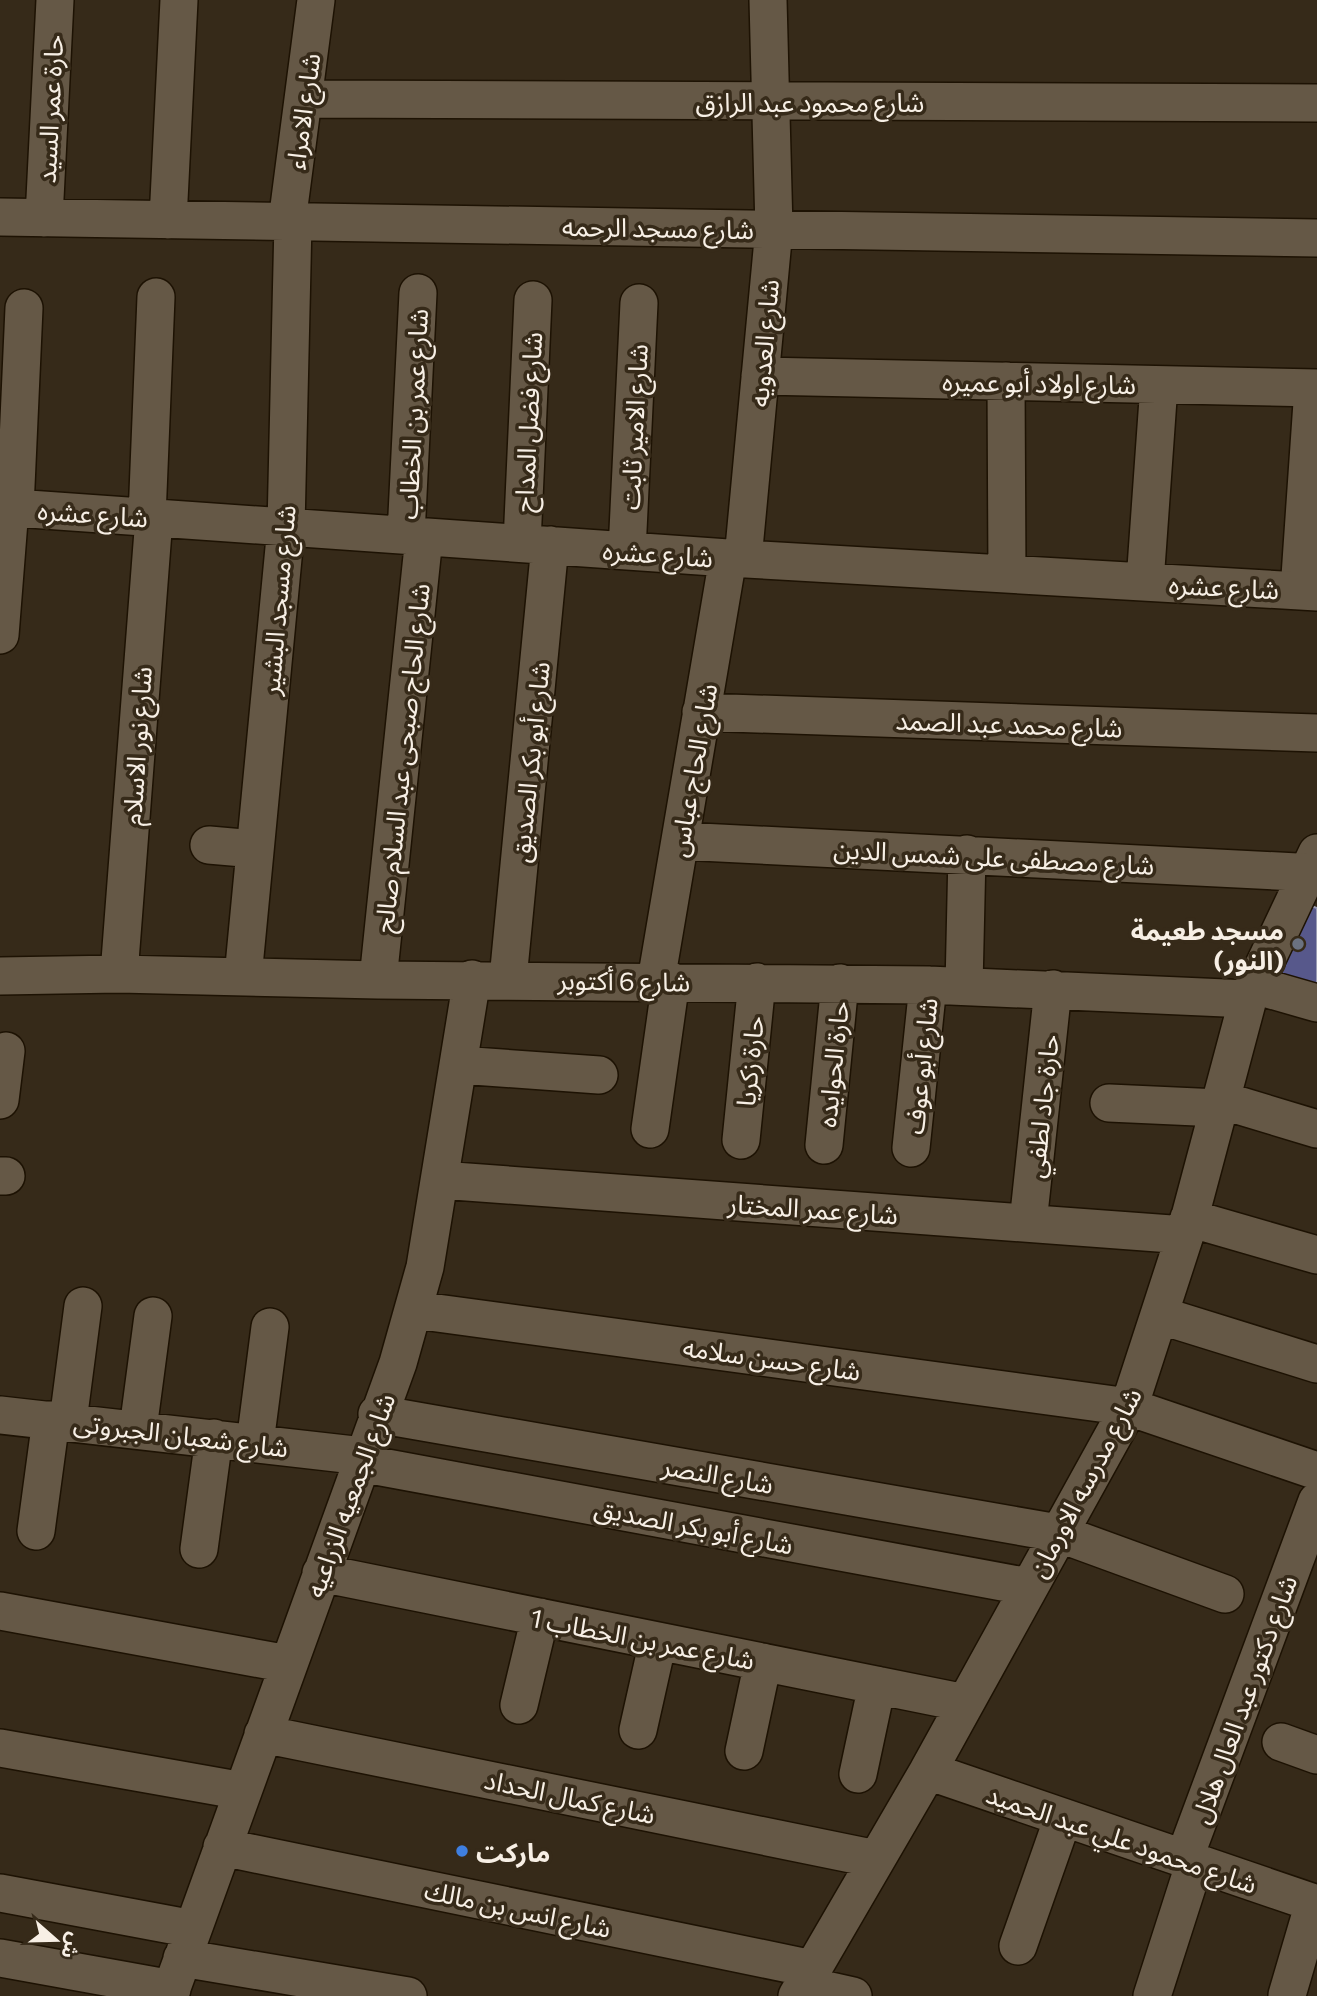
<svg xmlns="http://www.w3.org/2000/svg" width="1317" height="1996" font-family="Commissioner,'Noto Sans Arabic',sans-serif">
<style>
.building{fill:#57588b;stroke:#9b9db3;stroke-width:2}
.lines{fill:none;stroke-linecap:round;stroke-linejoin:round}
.street-casing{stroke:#1d1203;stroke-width:40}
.street{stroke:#655846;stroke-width:37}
.worship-dot{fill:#6b7280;stroke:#362a19;stroke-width:2.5}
.shop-dot{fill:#3f7fe0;stroke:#362a19;stroke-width:2.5}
.labels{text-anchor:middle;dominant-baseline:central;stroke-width:7;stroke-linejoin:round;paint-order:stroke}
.street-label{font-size:26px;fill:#f7efe5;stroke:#362a19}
.poi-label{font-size:26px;font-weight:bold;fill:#f7efe5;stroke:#362a19;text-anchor:end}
</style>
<rect width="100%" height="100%" fill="#362a19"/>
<path class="building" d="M1300,902l17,6v88l-55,-16z"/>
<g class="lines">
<defs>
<path id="street" d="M303,99l1014,4
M0,217l1317,21
M44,218l11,-218
M168,220l11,-220
M287,222l29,-222
M760,376l557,12
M1006,381l1,193
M0,507l728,51 589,34
M15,508l9,-200
M147,517l9,-220
M406,535l12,-242
M522,543l11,-243
M627,551l12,-248
M743,559l31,-330 -6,-229
M1145,582l14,-197
M1299,591l14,-203
M0,635l10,-127
M701,712l616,21
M680,841l637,32
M209,845l46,4
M119,974l35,-456
M0,976l119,-2 259,6 550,5 320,14
M243,977l43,-450 7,-305
M508,979l42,-434
M378,980l46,-443
M656,981l72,-423
M1254,985l63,18
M964,986l3,-132
M459,1065l140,10
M0,1100l6,-49
M1221,1100l96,29
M1109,1103l110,5
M650,1129l21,-148
M741,1140l16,-158
M824,1145l16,-162
M911,1148l17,-163
M0,1176h6
M440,1180l745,55
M1189,1218l128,37
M1028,1223l25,-234
M415,1310l714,97 188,64
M1159,1315l158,49
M377,1414l681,119 167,61
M0,1415l363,41
M68,1421l15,-115
M138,1429l15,-113
M255,1443l15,-116
M360,1463l669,124
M36,1531l15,-111
M199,1549l15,-111
M321,1573l644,130
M0,1611l288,53
M519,1705l21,-88
M638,1730l20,-89
M263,1734l613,125
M1281,1742l36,13
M0,1748l243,43
M744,1751l19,-89
M928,1771l389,133
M858,1774l19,-89
M222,1847l591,122
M1184,1859l133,-358
M0,1893l193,36
M1018,1946l45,-128
M0,1958l172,31
M182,1958l226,38
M804,1985l49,11
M1287,1995l27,-92
M169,1996l229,-633 27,-96 47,-288
M797,1996l131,-225 201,-364 56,-172 63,-236 69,-146
M1152,1996l43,-134"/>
</defs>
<use href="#street" class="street-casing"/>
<use href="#street" class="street"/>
</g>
<circle class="worship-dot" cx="1298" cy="944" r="7"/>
<circle class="shop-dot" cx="462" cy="1851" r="7"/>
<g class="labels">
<g class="street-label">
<text x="810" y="101">شارع محمود عبد الرازق</text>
<text transform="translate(49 109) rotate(-87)">حارة عمر السيد</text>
<text transform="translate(302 111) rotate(-82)">شارع الامراء</text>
<text transform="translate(658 227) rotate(1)">شارع مسجد الرحمه</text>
<text transform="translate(763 343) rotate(-85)">شارع العدويه</text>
<text transform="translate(1039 382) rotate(1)">شارع اولاد أبو عميره</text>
<text transform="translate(412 414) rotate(-87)">شارع عمر بن الخطاب</text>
<text transform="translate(527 422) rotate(-87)">شارع فضل المداح</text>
<text transform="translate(633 427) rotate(-87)">شارع الامير ثابت</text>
<text transform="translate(93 513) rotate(4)">شارع عشره</text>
<text transform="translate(658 553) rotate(4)">شارع عشره</text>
<text transform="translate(1224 586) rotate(3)">شارع عشره</text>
<text transform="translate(277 600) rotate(-85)">شارع مسجد البشير</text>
<text transform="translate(1009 723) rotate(2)">شارع محمد عبد الصمد</text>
<text transform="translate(136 746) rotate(-86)">شارع نور الاسلام</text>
<text transform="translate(401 758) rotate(-84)">شارع الحاج صبحى عبد السلام صالح</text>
<text transform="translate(529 762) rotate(-84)">شارع أبو بكر الصديق</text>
<text transform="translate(692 770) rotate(-80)">شارع الحاج عباس</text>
<text transform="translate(994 856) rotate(3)">شارع مصطفى على شمس الدين</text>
<text transform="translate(624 980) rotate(1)">شارع 6 أكتوبر</text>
<text transform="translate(749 1061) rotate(-84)">حارة زكريا</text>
<text transform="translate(832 1064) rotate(-84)">حارة الحوايده</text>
<text transform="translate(920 1066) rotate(-84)">شارع أبو عوف</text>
<text transform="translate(1041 1106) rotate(-84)">حارة جاد لطفي</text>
<text transform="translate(813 1208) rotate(4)">شارع عمر المختار</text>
<text transform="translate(772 1358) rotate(8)">شارع حسن سلامه</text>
<text transform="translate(181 1434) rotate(7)">شارع شعبان الجبروتى</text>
<text transform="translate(718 1474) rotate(10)">شارع النصر</text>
<text transform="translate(1084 1482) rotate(-62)">شارع مدرسه الاورمان</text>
<text transform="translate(349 1495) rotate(-70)">شارع الجمعيه الزراعيه</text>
<text transform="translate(694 1525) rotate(11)">شارع أبو بكر الصديق</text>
<text transform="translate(643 1638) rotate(11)">شارع عمر بن الخطاب 1</text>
<text transform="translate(1243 1699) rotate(-70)">شارع دكتور عبد العال هلال</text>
<text transform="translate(570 1796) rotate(12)">شارع كمال الحداد</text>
<text transform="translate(1122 1838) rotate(19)">شارع محمود علي عبد الحميد</text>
<text transform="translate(518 1908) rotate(12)">شارع انس بن مالك</text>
</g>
<g class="poi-label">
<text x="1284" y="929">مسجد طعيمة<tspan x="1284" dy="30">(النور)</tspan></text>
<text x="476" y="1851" text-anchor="start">ماركت</text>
</g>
</g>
<g transform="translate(56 1940) rotate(110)" stroke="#362a19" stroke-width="5" paint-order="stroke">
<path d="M0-5L12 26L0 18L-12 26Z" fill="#f7efe5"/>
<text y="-10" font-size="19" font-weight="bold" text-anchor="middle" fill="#f7efe5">ش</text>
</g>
</svg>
